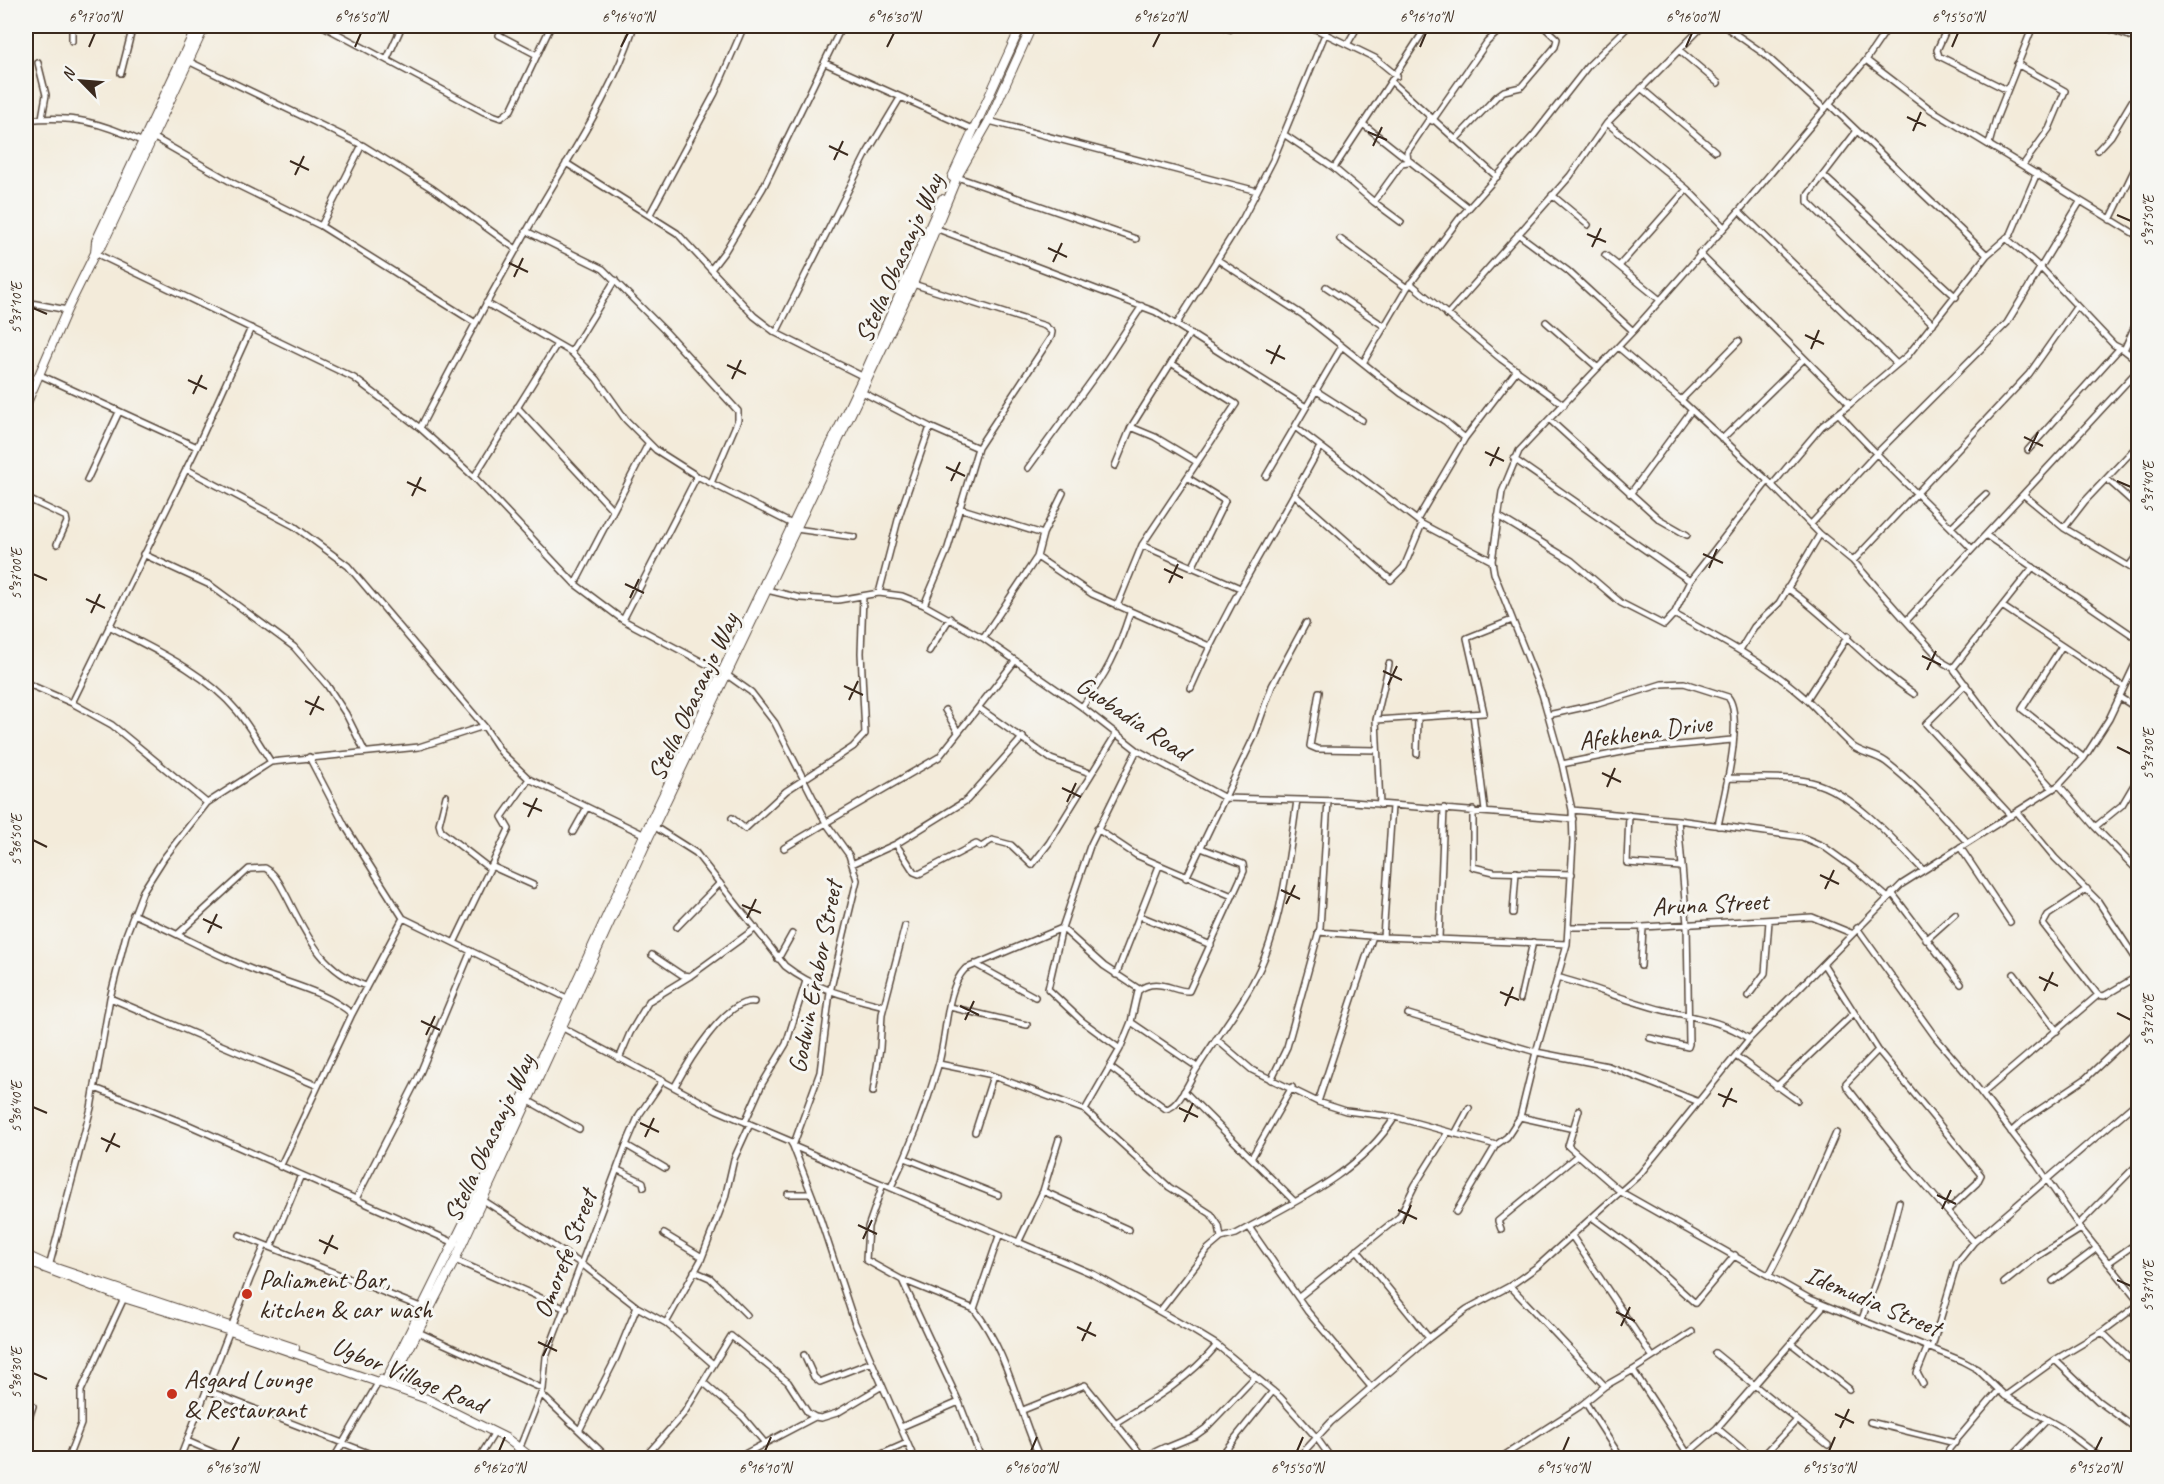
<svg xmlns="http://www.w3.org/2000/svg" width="2164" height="1484" font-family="Caveat,sans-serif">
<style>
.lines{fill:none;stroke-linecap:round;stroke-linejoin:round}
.street-casing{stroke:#57473a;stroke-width:8}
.secondary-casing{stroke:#57473a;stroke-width:10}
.street{stroke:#fff;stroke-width:5}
.secondary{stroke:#fff;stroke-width:8}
.ticks{fill:none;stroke:#3b2a1e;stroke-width:2}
.poi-dot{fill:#c8321e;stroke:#f6f6f2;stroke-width:2}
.labels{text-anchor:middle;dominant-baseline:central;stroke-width:6;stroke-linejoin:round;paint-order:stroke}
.street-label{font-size:26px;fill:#3b2a1e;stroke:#f6f6f2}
.poi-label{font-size:26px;fill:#3b2a1e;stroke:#f6f6f2;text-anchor:start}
.neatline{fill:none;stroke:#3b2a1e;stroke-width:2}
.ticks-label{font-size:15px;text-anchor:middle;fill:#3b2a1e}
</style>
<rect width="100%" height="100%" fill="#f6f6f2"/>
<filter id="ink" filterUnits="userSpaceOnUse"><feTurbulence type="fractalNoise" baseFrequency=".0167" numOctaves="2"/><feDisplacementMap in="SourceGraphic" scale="12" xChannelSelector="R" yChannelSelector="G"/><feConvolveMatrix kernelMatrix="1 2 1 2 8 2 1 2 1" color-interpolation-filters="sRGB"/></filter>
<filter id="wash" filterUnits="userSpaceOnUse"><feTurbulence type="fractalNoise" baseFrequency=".008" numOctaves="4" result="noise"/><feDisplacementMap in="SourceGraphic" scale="24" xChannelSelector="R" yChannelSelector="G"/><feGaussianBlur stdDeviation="1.35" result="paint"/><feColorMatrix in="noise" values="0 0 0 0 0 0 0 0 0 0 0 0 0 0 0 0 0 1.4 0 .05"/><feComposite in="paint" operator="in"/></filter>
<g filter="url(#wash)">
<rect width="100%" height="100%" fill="#f3ebda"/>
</g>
<g filter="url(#ink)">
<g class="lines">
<defs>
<path id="street" d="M323,26l161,86 17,6 10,-8 40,-84
M1222,26l8,3
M1309,26l66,32 22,18
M1724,26l39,27 62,56
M1948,26l-11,24 2,6 68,34
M2101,26l37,13
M499,35l38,20
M72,41v-15
M1348,43l10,-17
M1679,50l39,33
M387,59l15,-33
M186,60l176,85 71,44 83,60
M1866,60l64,49 208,127
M38,63l8,32 -4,23
M825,63l147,66
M2017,64l48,27 -16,38 -26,36
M121,73l12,-47
M1392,82l105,95
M1641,88l74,63
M1830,105l157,150
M26,120c46,-5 75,2 117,22
M989,121l268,70
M1432,121l55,-79 17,-16
M1607,123l80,66 36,37
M1363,124l106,84
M1856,132l-48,63v7l125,122
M1285,135l49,33 40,34 28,-39 6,-1 -1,-10 23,-34
M153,137l80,46 88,43 153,96
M1455,140l42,-44 7,-5 17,-4 34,-40 2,-8 -14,-13
M1989,144l7,-25 37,-93
M2098,150l13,-14 27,-45
M566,163l111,70 77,83 22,17 90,45
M1334,168l93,-142
M957,177l179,62
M1825,177l131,120
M1552,195l36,30
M1374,202l27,20
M1739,211l158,153
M650,214l65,-121 29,-67
M2110,220l28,-58
M321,226l41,-81
M935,228l221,84 150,95
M526,231l77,38 62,62 73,80v9l-27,63
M1518,234l50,37 65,60
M2006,238l36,31 72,76 10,5
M1340,239l67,49
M95,253l259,125 66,50 54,49 101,107 48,36 104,55 24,17 24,31 51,100 23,32 8,25 -27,112 -10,80 -27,74 22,57 39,118 60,137
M1699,253l151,151 58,-49 79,-100 24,-21 26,-61
M1605,255l55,45
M1218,260l85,55 99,79 44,28 19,16 52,-68
M1619,266l68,-77
M712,268l13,-17 38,-63 79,-162
M1410,283l91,76 63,46
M1326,287l58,39
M26,302l41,8
M486,303l85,49 26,27 29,41 30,30 41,26 97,49
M1447,315l123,-139 37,-53 96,-97
M2138,319l-14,31 14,11
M1546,322l52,46
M1176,325l67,-107 30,-58 53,-128
M776,333l91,-180 33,-55
M1190,333l-59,94 24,10 42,25
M1618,347l63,53 87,81 52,53 33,27 53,60
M571,352l44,-72
M1363,363l44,-75 52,-69 75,-84 54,-69 41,-40
M40,375l157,72
M2132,378l6,12
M1315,390l47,30
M862,392l68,35 48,21 73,-111 1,-5 -7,-6 -132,-42
M1681,400l58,-59
M517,407l96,103
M1839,414c42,47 89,89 133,135
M1550,420l109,99 28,16
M1295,427l127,97 70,37
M420,428c39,-76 80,-150 122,-224 34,-58 72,-115 92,-178
M1722,439l82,-80
M2028,450l91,-101
M1514,459l176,122
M1115,466l16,-39
M1028,468l75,-103 39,-59
M186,469l108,57 54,40 136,160 17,26 28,27 116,56
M1266,476l76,-130
M474,477l83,-133
M1188,478l37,23 -33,67
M2107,479l31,28
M87,480l32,-68
M1772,485l50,-59 28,-22
M1630,494l61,-83
M1295,495l96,85 13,-13 18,-43
M2024,495l40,33 74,44
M26,498l40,19 1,5 -10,22
M959,508l84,26
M1498,516l74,45 49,42 43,22 10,-11 16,-33 78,-100
M1417,520l48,-82
M1811,524l64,-69 132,-132 73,-121
M1951,527l35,-33
M2064,528l21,-27 53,-56
M796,529l58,8
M1987,536l151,103
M1142,545l98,43
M143,554l67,31 84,62 33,38 19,29 19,38
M1037,557l55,37 117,52
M1853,561l176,-187 48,-68
M2129,566l9,-12
M575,584l73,-140
M1787,588c46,32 82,76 127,106
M767,590l33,8 38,2 41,-7 23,3 22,9 59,33 99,69 55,43 88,48 115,3 233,18
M879,593l20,-77 31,-89
M924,605l23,-54 31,-103
M1117,606l25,-61 94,-141 -65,-41
M2002,606l122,81
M1674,614c46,25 92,49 131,84 16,14 29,32 45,46 10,10 24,9 36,18 30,23 55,52 81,80
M623,620l74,-144
M109,626c44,23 96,46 128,85 13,16 23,34 34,51
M983,638l54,-81 6,-23 20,-41
M2062,646l-40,63 62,49
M1740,650l14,-23 25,-24 41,-69
M929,651l21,-33
M1953,668l80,-101
M26,683l46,20 125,-256 54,-119
M1966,684l-40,40 85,92
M1191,688c36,-84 86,-160 129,-241
M1319,692l-9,54 7,3 60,1
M2119,697l19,12
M1807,699l41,-63
M72,703l40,22 95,78
M1082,707c25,-34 35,-54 48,-94
M979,708l72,51 39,14
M945,710l13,22
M1473,714l12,97
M1548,715l50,-11 64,-20 22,-1 44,14c17,21 -5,102 -10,129
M1376,720l13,-56
M1137,750l-47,96 -28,82 42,38 35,23
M1417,754l1,-37
M309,757l36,69 58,92 168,82
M1562,764l75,-15 95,-9
M1727,778c27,1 58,-2 84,4 41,10 83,58 112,88
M2059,785l36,42 43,44
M2053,789l-56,-62 -44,-59 -9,-5 -38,-42 232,-251
M446,796l-7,28 2,7 49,38
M1380,805l-4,-85 108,-7 -17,-75 45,-18
M1473,810v57l21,5 78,2
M1572,810l106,10 9,104 2,120 -1,3 -38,-9
M2017,812l38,46 43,43 40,61
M1629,815l-2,48 54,4
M732,818l13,11 41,-38 67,-44 12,-13 -4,-81 2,-57
M1678,820l124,17 21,9 32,23 33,29
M827,822l112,-65 76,-96
M655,827l41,26 89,113c29,23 63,31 99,40
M2095,827l27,-22 16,-27
M1097,829l39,26 96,41
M573,832l14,-25
M896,844l18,28 5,2 57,-30 5,3 11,-7 19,5 21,20 17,-22 67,-109
M1960,847l50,75
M784,848l42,-25
M852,864l44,-20 71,-44 56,-63
M491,866l42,19
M1186,878l68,-141 18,-51 34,-63
M2087,889l-39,26 -5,9 55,71
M1892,893l69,91
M26,898v8
M1513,913l3,-41
M133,914c40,17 78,39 118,55 33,14 73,21 101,45
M1140,916l71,29
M677,927l43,-44
M1568,927h75l169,-10 39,16
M1062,928l-14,61 34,32 38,28
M1857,928l79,110 29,34 72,93 44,64 57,71
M1318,932l65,5 184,7
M179,933l70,-64 16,-1c11,6 16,18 22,29 20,39 35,74 79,89
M1383,937l9,-131
M1439,938l5,-130
M1926,940l29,-26
M454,943l55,-114 -7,-12 27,-38
M652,955l30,20 8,1
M778,959l14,-25
M975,964l60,33
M1824,965l54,85 103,125 -4,8 -29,27
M1641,966l2,-39
M2014,974l43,57
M1116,975l43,-109
M1557,977c36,10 70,24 106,33 29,7 62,11 86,29
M1748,996l17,-23 4,-52
M110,998l208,88
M1520,999l13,-57
M950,1007l77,18
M1408,1014l128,38 -16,65 -13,20 -11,8 -40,67
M1131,1022l66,45
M563,1028l154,82 73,31 3,5 300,128 101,57 23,14 63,52 36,40 15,21
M1216,1039l36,31 66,32 28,9 49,6 101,28
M1878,1050l-32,33 1,4 64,82 63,73
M1737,1057l60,43
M619,1059l11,-26 19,-32 41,-25 66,-48
M939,1064l49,10 97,36 84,77 42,27 8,12 2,12
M1111,1068l55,41c14,-2 24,-31 32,-42 21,-34 47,-65 63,-101 21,-47 29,-115 36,-166
M1271,1080l16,-33 33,-119 8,-127
M675,1086c12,-22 51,-88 79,-84
M1776,1087l78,-74
M95,1088l94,37 268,119
M1184,1091l110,110
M873,1092l7,-44 2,-34 23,-88
M1982,1094l116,-99 6,1 34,-20
M529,1101l50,28
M1318,1102l55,-166
M1699,1102l-91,-36 -72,-14 31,-108 6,-102 -1,-32 -10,-46 -20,-70 -48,-121 -2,-12 10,-69 17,-41 114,-120 106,-120 127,-151 23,-34
M1085,1110l35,-61 11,-27 7,-31c18,-15 36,1 51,0l55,-120 -1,-7 -42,-16
M1579,1110l-11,36 53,46 189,107 152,62 15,8 28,27 57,32 39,30
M1520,1117l54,12
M745,1122l17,-38 24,-40 20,-63
M975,1132l18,-56
M2011,1132l13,-12 61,-41 53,-50
M1455,1134l14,-26
M626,1145l39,23
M1252,1157l40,-70
M905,1158l93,37
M280,1167l72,-153 51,-96
M618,1170l25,12 1,5
M883,1184l-15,43 -2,33 36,20 57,122 22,56
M891,1187c19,-39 35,-80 47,-121 9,-28 7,-77 27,-97l97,-41
M1043,1191l86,39
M788,1194h23
M356,1199l62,-121 53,-127
M483,1200l100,65 54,42 29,16 47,41
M1593,1218l41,30 61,55 40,-48
M2078,1225l60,-61
M1249,1227l59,85 63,75
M1501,1229l-3,-8 80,-66
M664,1234l38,23
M240,1235l25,10
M999,1236l-25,73c35,45 43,99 66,149
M1572,1236l80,120
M1018,1243l25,-52 16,-52
M271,1247l30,-72
M1357,1250l72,88
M455,1260l111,49
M2108,1263l30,-21
M49,1267l42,-159 19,-110 16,-63 17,-44 21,-33 43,-55 64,-41 148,-15 65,-21
M694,1271l16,7 37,37
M1769,1275l32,-62 35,-80
M903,1280l71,29
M2053,1281l44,-33
M2004,1283l34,-27 43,-27
M1510,1286l95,100 28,-16 55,84
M1299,1297l100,-80 16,-32 33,-53
M2138,1305l-36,27 -47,28 43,41 40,29
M1160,1311l48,-62 13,-11 15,-4c58,-32 123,-60 159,-117
M1862,1319l23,-63 14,-54
M666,1323l35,-63 24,-62 9,-39 16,-35
M416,1331l127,58
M2102,1332l36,35
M1792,1344l57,45
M1932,1347l25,-84 17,-21 164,-141
M1715,1353l113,92
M804,1355l10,22 6,5 52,-20
M1633,1370l59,-38
M704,1383l39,34 22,26
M1923,1384l-6,-11 11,-27
M206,1390l175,68
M541,1394l67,64
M2005,1396l50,-36
M26,1401l7,5 -7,22
M1585,1402l36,56
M1023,1410l62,-25 59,73
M1870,1422l85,21
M1115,1423c38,-23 74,-44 102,-78
M901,1427l58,-25
M1717,1428l36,30
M580,1429l36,-71 21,-51
M187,1441l39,17
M520,1447l23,-58 3,-32 80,-212 13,-30 24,-35
M1166,1448l29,-12 11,-8 48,-50
M1144,1457l21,-10 11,11
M68,1458l13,-34v-33l43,-93
M180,1458l70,-179 15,-34 158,63
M334,1458l47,-80
M479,1458l16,-26
M644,1458l40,-45 47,-77 57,46 20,31 7,4 6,1 16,-5 45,-27
M737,1458l78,-41
M873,1458l34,-15
M1219,1458l54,-67
M1298,1458l33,-36 98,-84 38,-29 43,-23 28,-20 102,-92 109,-135 153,-155 157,-99 25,-27 25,-39 29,-61
M1500,1458l79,-51 26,-21
M1682,1458l35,-30 107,-123
M1761,1458l36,-38
M1951,1458l-3,-3 1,-6 50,-59
M2010,1458l37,-38"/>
<path id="secondary" d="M952,177l69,-151
M95,253l1,-12 101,-215
M26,405l41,-95 28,-57 8,-9 102,-218
M26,1255l24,11 245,82
M26,1261l98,37 106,33 197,68 79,39 26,20
M384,1384l92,-186 168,-363 219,-458 79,-178
M390,1386l65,-126 194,-423 264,-553 44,-107 32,-56 43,-95"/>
</defs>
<use href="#street" class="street-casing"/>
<use href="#secondary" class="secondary-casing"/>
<use href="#street" class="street"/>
<use href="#secondary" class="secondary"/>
</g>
</g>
<path class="ticks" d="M89,47l6,-14M355,47l6,-14M621,47l7,-14M887,47l7,-14M1153,47l7,-14M1420,47l6,-14M1686,47l6,-14M1952,47l6,-14M1907,117l19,9M1913,131l8,-19M1368,132l19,8M829,146l19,9M1373,146l9,-19M834,160l9,-19M290,161l19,9M295,175l9,-19M2117,215l14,6M1587,234l19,8M1592,247l9,-19M1048,248l19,9M1053,262l9,-19M509,263l19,9M514,277l9,-19M33,308l14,6M1805,335l19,9M1811,349l8,-19M1266,350l19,9M1271,364l9,-19M727,365l19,9M732,379l9,-19M188,380l19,9M193,394l9,-19M2024,437l19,9M2029,451l9,-19M1485,452l19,9M1490,466l9,-19M946,467l19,9M951,481l9,-19M2117,481l14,6M407,482l19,9M412,496l9,-19M1703,554l20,9M1709,568l8,-19M1164,569l19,9M33,574l14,6M1169,583l9,-19M625,584l19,9M630,598l9,-19M86,599l19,9M91,613l9,-19M1922,656l19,9M1927,670l9,-19M1383,671l19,9M1388,685l9,-19M844,686l19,9M849,700l9,-19M305,701l19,9M310,715l9,-19M2117,747l14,7M1602,773l19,9M1607,787l8,-19M1062,788l19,9M1067,802l9,-19M523,803l19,8M528,817l9,-19M33,840l14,7M1820,875l19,9M1825,889l9,-19M1281,890l19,9M1286,904l9,-19M742,905l19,8M747,918l9,-19M203,919l19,9M208,933l9,-19M2039,977l19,9M2044,991l9,-19M1500,992l19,8M960,1006l19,9M1505,1006l8,-19M2117,1013l14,7M965,1020l9,-19M421,1021l19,9M426,1035l9,-19M1718,1094l19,8M33,1107l14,6M1723,1107l9,-19M1179,1108l19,9M1184,1122l9,-19M640,1123l19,9M645,1137l9,-19M101,1138l19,9M106,1152l9,-19M1937,1195l19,9M1942,1209l9,-19M1398,1210l19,9M1403,1224l8,-19M858,1225l19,9M863,1239l9,-19M319,1240l19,9M324,1254l9,-19M2117,1280l14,6M1616,1312l19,9M1621,1326l9,-19M1077,1327l19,9M1082,1341l9,-19M538,1342l19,9M543,1356l9,-19M33,1373l14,6M1835,1414l19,9M1840,1428l9,-19M232,1451l7,-14M499,1451l6,-14M765,1451l6,-14M1031,1451l6,-14M1297,1451l6,-14M1563,1451l6,-14M1829,1451l6,-14M2095,1451l7,-14"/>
<g class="poi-dot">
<circle cx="247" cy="1294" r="6"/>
<circle cx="172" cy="1394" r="6"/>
</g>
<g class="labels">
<g class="street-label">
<text transform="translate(899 258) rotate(-66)">Stella Obasanjo Way</text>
<text transform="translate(693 697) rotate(-65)">Stella Obasanjo Way</text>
<text transform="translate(1133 718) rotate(34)">Guobadia Road</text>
<text transform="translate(1645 732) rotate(-8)">Afekhena Drive</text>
<text transform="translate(1710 904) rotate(-3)">Aruna Street</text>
<text transform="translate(815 977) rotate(-79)">Godwin Erabor Street</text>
<text transform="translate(489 1138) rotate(-65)">Stella Obasanjo Way</text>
<text transform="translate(565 1254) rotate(-69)">Omorefe Street</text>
<text transform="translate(1873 1301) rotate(23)">Idemudia Street</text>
<text transform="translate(409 1375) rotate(22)">Ugbor Village Road</text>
</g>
<g class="poi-label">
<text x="259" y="1279">Paliament Bar,<tspan x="259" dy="30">kitchen &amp; car wash</tspan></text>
<text x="184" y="1379">Asgard Lounge<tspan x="184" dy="30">&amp; Restaurant</tspan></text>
</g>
</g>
<rect width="2164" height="1484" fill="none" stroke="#f6f6f2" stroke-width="66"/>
<g transform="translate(81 81) rotate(295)" stroke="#f6f6f2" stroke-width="4.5" paint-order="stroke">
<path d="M0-4.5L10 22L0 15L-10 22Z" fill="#3b2a1e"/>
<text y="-9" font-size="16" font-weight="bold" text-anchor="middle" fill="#3b2a1e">N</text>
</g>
<rect x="33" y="33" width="2098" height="1418" class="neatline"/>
<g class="ticks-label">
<text x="95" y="22">6°17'00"N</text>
<text x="361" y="22">6°16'50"N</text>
<text x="628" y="22">6°16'40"N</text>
<text x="894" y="22">6°16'30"N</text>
<text x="1160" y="22">6°16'20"N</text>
<text x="1426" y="22">6°16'10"N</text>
<text x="1692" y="22">6°16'00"N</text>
<text x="1958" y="22">6°15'50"N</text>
<text transform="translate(2148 221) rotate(-90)" y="5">5°37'50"E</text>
<text transform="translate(16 308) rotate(-90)" y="5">5°37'10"E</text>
<text transform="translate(2148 487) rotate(-90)" y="5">5°37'40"E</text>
<text transform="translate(16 574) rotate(-90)" y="5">5°37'00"E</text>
<text transform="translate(2148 754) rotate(-90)" y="5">5°37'30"E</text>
<text transform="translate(16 840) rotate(-90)" y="5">5°36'50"E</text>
<text transform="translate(2148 1020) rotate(-90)" y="5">5°37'20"E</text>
<text transform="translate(16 1107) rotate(-90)" y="5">5°36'40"E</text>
<text transform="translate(2148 1286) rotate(-90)" y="5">5°37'10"E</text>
<text transform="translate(16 1373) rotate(-90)" y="5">5°36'30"E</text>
<text x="232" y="1473">6°16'30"N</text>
<text x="499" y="1473">6°16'20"N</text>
<text x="765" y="1473">6°16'10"N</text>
<text x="1031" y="1473">6°16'00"N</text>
<text x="1297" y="1473">6°15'50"N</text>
<text x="1563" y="1473">6°15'40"N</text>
<text x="1829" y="1473">6°15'30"N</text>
<text x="2095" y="1473">6°15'20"N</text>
</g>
</svg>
